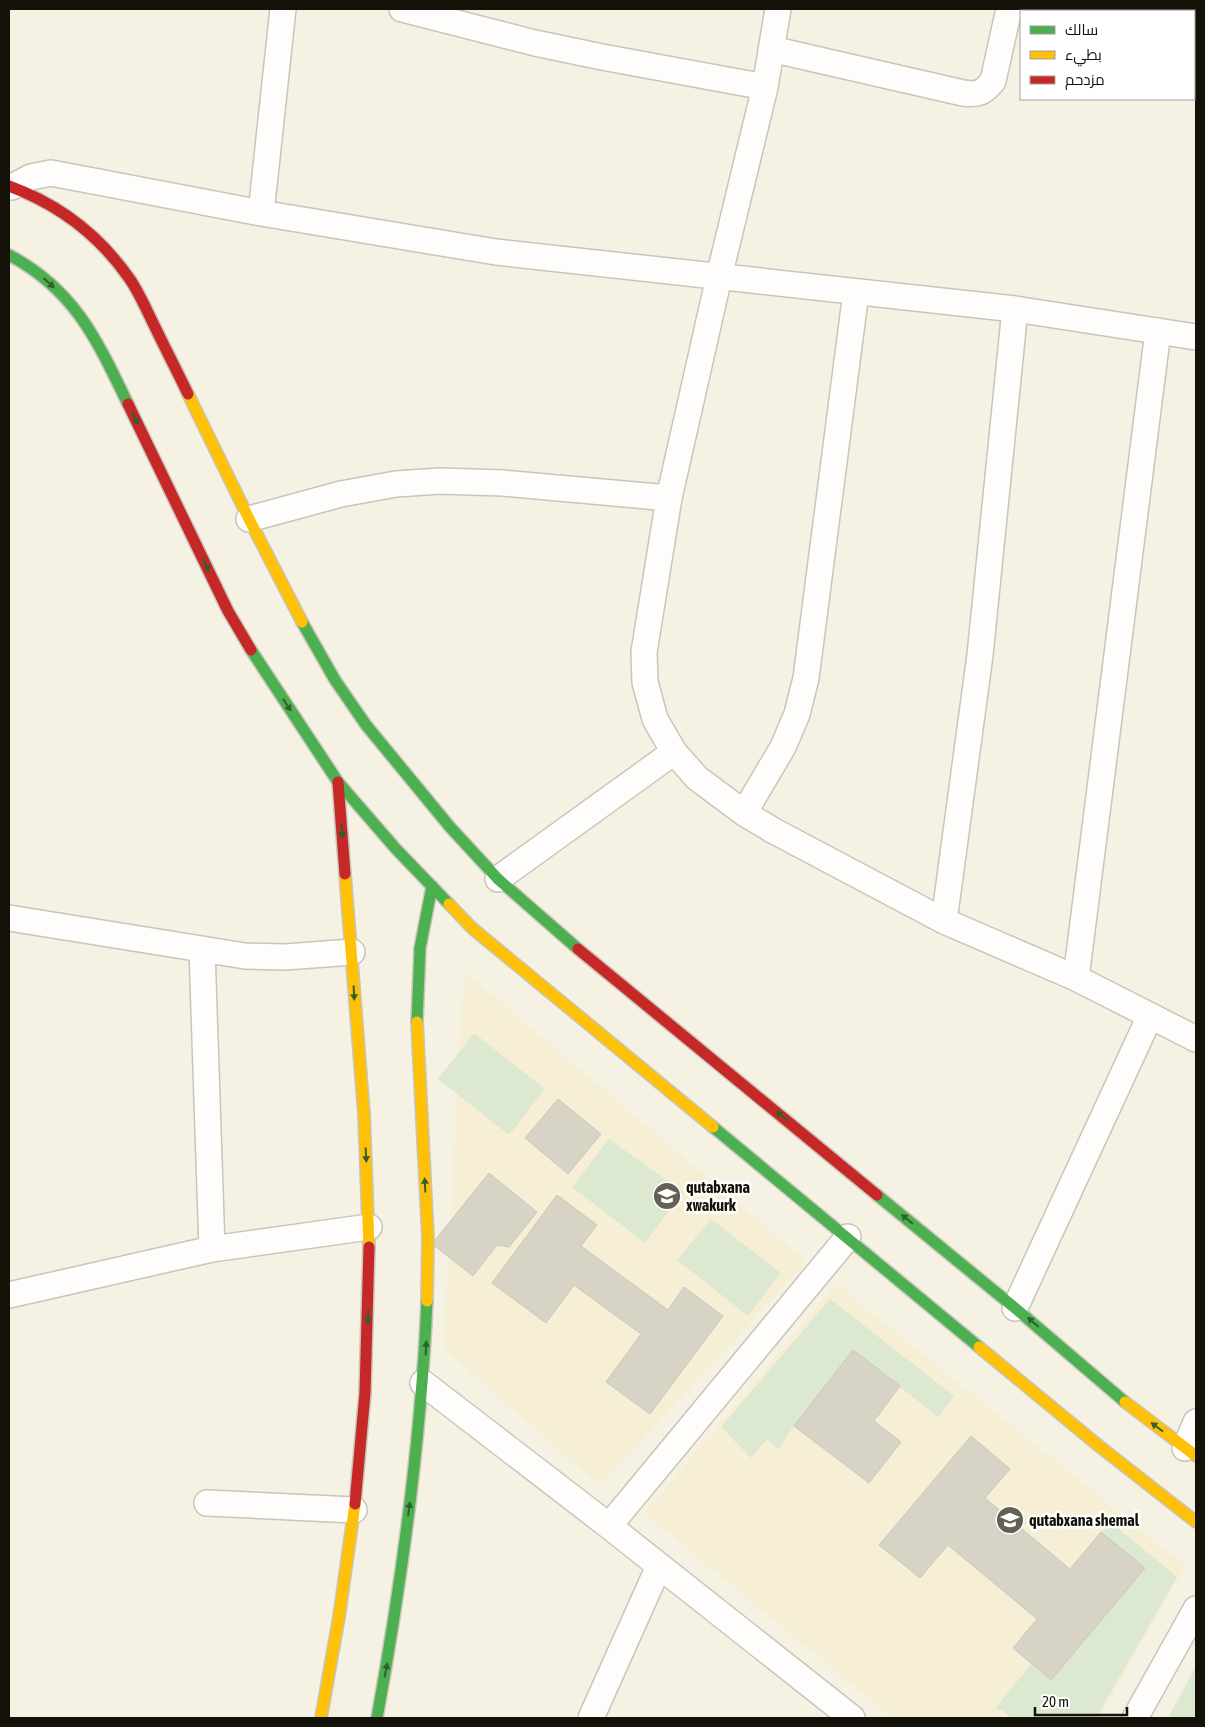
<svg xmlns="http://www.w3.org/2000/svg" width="1205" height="1727" font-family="'Asap Condensed',Cairo,sans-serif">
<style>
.built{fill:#f6efd6}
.green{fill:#dce8d0}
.building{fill:#d7d4c6;stroke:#cac7bc}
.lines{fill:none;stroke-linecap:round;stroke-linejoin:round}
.street-casing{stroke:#c8c5ba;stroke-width:28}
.fast-casing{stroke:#c8c5ba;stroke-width:14}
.slow-casing{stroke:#c8c5ba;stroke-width:14}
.jam-casing{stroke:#c8c5ba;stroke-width:14}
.street{stroke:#fefdfb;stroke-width:25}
.fast{stroke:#4caf50;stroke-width:11}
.slow{stroke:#ffc107;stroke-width:11}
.jam{stroke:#c62828;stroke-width:11}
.oneway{fill:#30602c}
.labels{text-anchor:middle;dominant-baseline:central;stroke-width:5;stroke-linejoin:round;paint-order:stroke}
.poi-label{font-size:16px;font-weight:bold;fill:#141108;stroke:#fff;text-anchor:start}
</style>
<rect width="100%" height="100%" fill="#f5f2e4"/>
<path class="built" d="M464,971l343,290 -207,225 -157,-137z
M836,1284l349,281 -85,153h-208l-248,-205z"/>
<path class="green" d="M474,1033l71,56 -36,46 -71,-56z
M609,1139l74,53 -38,51 -73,-56z
M711,1219l70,54 -33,43 -71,-56z
M830,1299l124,97 -16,21 -85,-67 -59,76 -16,23 -11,-10 -16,19 -30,-31z
M1109,1521l68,56 -81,141h-85l-8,-7 -8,-2 36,-45 20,16 93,-111 -43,-37z
M1196,1666v52h-28z"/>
<path class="building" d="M558,1099l43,35 -33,40 -43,-36z
M489,1173l48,39 -28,35 -12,-2 -24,31 -41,-32z
M557,1195l40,30 -16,21 87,64 16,-23 39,29 -73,98 -44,-32 35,-48 -67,-49 -28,38 -54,-40z
M853,1350l47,36 -26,35 27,21 -32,41 -75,-57z
M971,1436l39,33 -25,29 85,71 31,-37 44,36 -94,112 -38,-32 24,-29 -89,-74 -28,33 -41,-33z"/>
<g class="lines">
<defs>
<path id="street" d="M402,9l133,34 67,14 163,30
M778,9l-13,78 -46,190 -50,221 -25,154 1,30 10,37 19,33 23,26 47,35 30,18 170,90 132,57 120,61
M771,49l192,44c15,2 20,0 30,-12l16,-72
M12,187l19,-10 20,-4 210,40 235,39 519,57 181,28
M261,213l22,-204
M249,519l92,-25 55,-10 44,-3 63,2 166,15
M744,813l39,-66 14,-33 9,-36 50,-386
M498,879l176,-127
M9,918l236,38 40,1 67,-5
M944,921l36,-266 35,-346
M202,949l10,300
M1076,978l82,-647
M9,1295l203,-46 157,-22
M1015,1308l135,-292
M423,1383l186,143 243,192
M1185,1448l11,-26
M207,1503l147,7
M609,1526l239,-289
M591,1718l68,-152
M1135,1718l61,-109"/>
<path id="fast" d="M9,255c66,35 88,85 119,149
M302,622l33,58 31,45 84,102 48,52 80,70
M251,650l87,132 58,67 53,55
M417,1022l3,-74 12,-62
M713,1127l266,220
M877,1195l138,113 110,94
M377,1718c25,-138 44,-277 50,-417"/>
<path id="slow" d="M188,394l61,125 53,103
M345,874l19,240 5,133
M449,904l23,24 241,199
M417,1022l11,216 -1,63
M979,1347l120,99 97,76
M1125,1402l71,54
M321,1718l18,-101 16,-113"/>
<path id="jam" d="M9,186c49,18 90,49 120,92 10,14 17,31 25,47 11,23 23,46 34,69
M128,404l100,207 23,39
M338,782l7,92
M578,949l299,246
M355,1504l10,-111 4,-146"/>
</defs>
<use href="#street" class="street-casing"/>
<use href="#fast" class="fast-casing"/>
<use href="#slow" class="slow-casing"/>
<use href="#jam" class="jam-casing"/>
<use href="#street" class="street"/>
<use href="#fast" class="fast"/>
<use href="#slow" class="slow"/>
<use href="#jam" class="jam"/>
</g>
<defs><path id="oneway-solid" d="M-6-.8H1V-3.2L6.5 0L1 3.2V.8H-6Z" transform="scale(1.25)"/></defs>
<g class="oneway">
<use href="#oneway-solid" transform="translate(49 283) rotate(42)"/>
<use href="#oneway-solid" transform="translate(135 418) rotate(64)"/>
<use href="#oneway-solid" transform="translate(206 565) rotate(64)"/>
<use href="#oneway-solid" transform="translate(287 705) rotate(57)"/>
<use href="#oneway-solid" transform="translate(342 831) rotate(86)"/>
<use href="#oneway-solid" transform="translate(354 993) rotate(87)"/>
<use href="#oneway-solid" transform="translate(782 1116) rotate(-141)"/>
<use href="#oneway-solid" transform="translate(366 1155) rotate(87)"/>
<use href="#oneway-solid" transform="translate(425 1185) rotate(-93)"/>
<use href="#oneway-solid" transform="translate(907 1219) rotate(-141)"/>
<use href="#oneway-solid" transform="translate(368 1317) rotate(92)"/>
<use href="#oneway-solid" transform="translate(1033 1322) rotate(-139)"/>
<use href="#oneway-solid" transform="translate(426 1348) rotate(-87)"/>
<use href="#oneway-solid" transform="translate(1157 1427) rotate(-143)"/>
<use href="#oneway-solid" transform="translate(409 1509) rotate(-83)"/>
<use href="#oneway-solid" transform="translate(386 1670) rotate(-79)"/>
</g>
<defs>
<symbol id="school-disc" viewBox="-11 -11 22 22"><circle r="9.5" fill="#636055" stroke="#fff"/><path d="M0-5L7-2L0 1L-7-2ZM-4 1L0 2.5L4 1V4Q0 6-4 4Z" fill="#fff"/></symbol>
</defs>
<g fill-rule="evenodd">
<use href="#school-disc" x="651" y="1180" width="32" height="32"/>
<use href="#school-disc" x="994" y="1504" width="32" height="32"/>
</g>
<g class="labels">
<g class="poi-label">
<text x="686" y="1187">qutabxana<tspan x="686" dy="18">xwakurk</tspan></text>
<text x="1029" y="1520">qutabxana shemal</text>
</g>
</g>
<rect width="1205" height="1727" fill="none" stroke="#141108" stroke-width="20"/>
<rect x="1020" y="10" width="175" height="90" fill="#ffffff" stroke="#a1a09c"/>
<rect x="1030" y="26" width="25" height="8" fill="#4caf50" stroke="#a1a09c"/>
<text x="1065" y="35" font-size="15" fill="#141108">سالك</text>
<rect x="1030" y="51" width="25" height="8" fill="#ffc107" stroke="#a1a09c"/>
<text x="1065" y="60" font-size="15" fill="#141108">بطيء</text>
<rect x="1030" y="76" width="25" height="8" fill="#c62828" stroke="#a1a09c"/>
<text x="1065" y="85" font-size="15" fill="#141108">مزدحم</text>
<path d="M1035 1707v8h92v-8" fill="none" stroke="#141108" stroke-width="2.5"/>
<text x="1042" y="1707" font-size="15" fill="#141108" stroke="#ffffff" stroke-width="4" paint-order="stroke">20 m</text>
</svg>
